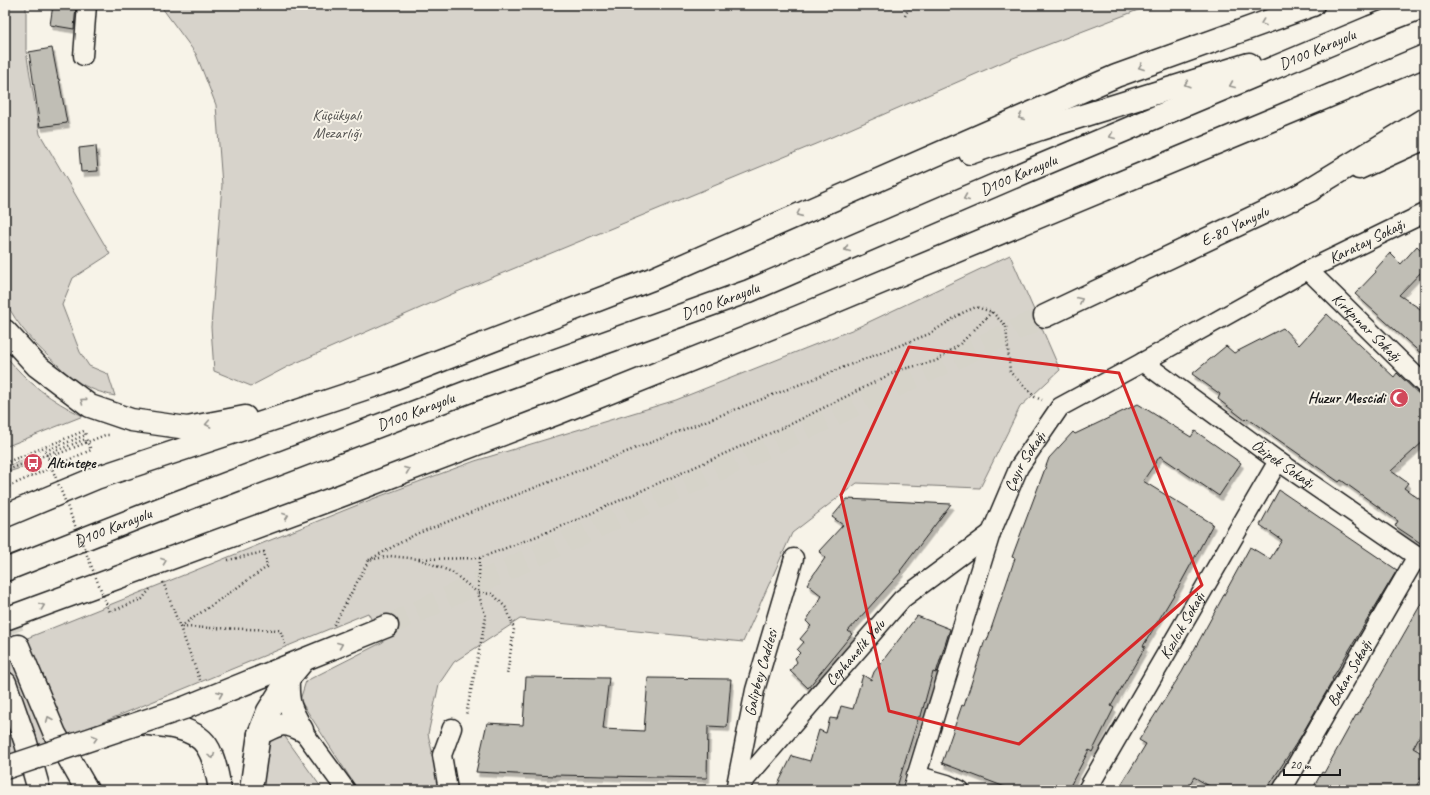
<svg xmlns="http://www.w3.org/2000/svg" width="1430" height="795" font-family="Caveat,sans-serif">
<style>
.built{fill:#e6e3d9}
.green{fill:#d7d3cb;stroke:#7a7874}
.building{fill:#c0beb5;stroke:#1c1c1c;filter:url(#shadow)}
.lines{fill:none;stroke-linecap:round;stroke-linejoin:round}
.secondary-tunnel{stroke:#d6d3c9;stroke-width:22;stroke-dasharray:22 11;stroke-linecap:butt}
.minor-casing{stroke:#1c1c1c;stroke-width:21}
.secondary-casing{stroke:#1c1c1c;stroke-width:25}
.trunk-casing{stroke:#1c1c1c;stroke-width:25}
.path{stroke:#1c1c1c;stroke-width:2.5;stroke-dasharray:1 3;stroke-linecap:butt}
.minor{stroke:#f7f3e8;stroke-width:18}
.secondary{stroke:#f7f3e8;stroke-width:22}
.trunk{stroke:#f7f3e8;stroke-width:22}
.secondary-bridge-casing{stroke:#1c1c1c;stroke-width:25;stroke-linecap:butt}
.path-bridge{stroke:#1c1c1c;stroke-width:2.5;stroke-dasharray:1 3;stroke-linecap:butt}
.secondary-bridge{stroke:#f7f3e8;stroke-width:22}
.oneway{stroke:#94928c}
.marked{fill:none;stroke:#d62828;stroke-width:3;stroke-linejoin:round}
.labels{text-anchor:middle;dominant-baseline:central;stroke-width:4;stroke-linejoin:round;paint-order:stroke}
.street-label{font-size:16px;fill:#1c1c1c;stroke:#f7f3e8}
.park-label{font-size:16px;fill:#545351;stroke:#f7f3e8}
.poi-label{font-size:16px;font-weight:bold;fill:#1c1c1c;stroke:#f7f3e8;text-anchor:end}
</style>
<defs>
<filter id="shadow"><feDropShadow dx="2.5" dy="4.5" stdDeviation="0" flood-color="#0004"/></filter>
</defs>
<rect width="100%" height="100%" fill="#f7f3e8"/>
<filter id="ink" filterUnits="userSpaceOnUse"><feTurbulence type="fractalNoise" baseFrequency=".025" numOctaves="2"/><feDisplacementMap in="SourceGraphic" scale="8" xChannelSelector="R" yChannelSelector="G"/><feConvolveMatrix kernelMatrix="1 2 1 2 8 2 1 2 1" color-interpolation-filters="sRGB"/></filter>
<g filter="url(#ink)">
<path class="built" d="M73,782l4,8h-24l-1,-1z"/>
<path class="green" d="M5,5h21v46l14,83 70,120 -37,24 -11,27 18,47 9,14 19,8 7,22c-14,-3 -28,-8 -40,-16 -6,-4 -11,-9 -16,-14 -22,-19 -42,-40 -54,-66z
M160,5h991l-143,55 -190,83 -366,151 -163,72 -38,20 -37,-15 -3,-44 11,-142 -6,-80 -20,-51z
M1010,255l50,115 -40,37 -40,81 -123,-5 -65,50 -49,109 -223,-23 -66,43 -15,22 -11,50 13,56h-83l-58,-90 6,-19 77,-39 -15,-29 -299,123 -64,24v-113l370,-149 100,-37 201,-61 178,-71z
M5,355c22,28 47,46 78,61l-78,31z
M28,458l2,7 -25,8v-6z
M283,734l40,56h-60l2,-48z"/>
<path class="building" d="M53,5h23l-2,24 -24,-4z
M52,48l6,31h1l8,44 -27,4 -11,-75z
M96,146l2,25 -17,1 -2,-24z
M1417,246l8,8v14l-26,27 26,17v45l-70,-63 21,-22 -1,-2 15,-17 11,11z
M1327,314l67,63 3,-4 28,27v40l-34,31 17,12 -4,5 21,15v43l-30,-20 3,-5 -57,-41 -2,2 -92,-64 -2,2 -27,-21 2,-5 -28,-20 34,-28 8,7 49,-25 16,17z
M1138,404l53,33 4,-6 46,32 -22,33 -59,-40 -17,25 70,43 -35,64 -35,58 2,1 -34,59 3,2 -22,44 -3,-2 -21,40h-55l-71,-27 20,-58 2,1 21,-66 2,1 28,-83 -3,-1 37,-99 24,-26 2,2z
M1279,490l118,80 -65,109 1,1 -32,56 -35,54h-50l-22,-13 -8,13h-68l28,-46 -7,-4 43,-68 68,-125 20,12 12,-19 -22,-15z
M847,499l104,5 -51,67 1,1 -53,59 4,3 -44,54 -18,-17 7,-9 -2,-4 5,-5 -3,-3 7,-8 -4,-3 11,-13 -5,-5 16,-25 -15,-12 18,-26 -6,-7 24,-26 -11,-8z
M1425,597v129l-12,22 12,7v16l-11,19h-102l10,-18 2,1 32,-58 1,1z
M917,616l33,13 -14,44 -3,-1 -12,44h-2l-23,74h-121l17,-34 18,5 9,-31 7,3 4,-15 7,1 4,-13 12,3 10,-34 8,5 3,-8z
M526,677l83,1 -6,51 41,2 4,-53 83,1 -4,48 -19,-1 -1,52 -152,-3v1l-79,-4 11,-49 36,2z"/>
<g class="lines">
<path class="secondary-tunnel" d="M5,613l13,33
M387,626l658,-310"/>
<defs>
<g id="minor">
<path d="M83,56l4,-51"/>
<path id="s1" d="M1308,270l117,115"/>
<path id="s2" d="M1143,362l135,99 147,101"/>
<path d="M302,730l44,60"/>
<path d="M916,775l31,9 13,6"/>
<path d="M448,790l-6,-35 10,-27"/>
<path id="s3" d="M735,790l20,-100 39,-132"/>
<path id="s4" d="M736,790l166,-191 89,-66"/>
<path id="s5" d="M912,790l79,-257 28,-66 41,-60 83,-45 165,-92 117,-57"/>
<path id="s6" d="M1087,790l191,-329"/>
<path id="s7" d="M1282,790l135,-234"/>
</g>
<g id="secondary">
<path d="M1359,168l66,-30"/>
<path id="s8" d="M1045,316l266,-126"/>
<path d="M18,646l37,88 32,56"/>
<path d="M5,683l21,60 13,47"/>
<path d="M184,708l203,-82"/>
<path d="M139,723c25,3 61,2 72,31 5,11 7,24 9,36"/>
<path d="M259,734c20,-10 23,-14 43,-4 -12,-21 -15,-27 -14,-51"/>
<path d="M251,790l8,-56 9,-23 20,-32 15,-18"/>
</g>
<g id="trunk">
<path d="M970,153l70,-24 209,-65"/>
<path d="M1294,199l131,-80"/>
<path d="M5,331l32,35 53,40 41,14 56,8 58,-11"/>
<path d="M5,516l91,-38 286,-95 270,-104 464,-203 197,-71"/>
<path id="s9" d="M5,570l155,-61 310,-118 279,-100 281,-121 341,-143 54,-21"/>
<path d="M5,619l335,-123 218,-83 240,-96 627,-261"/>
</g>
</defs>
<use href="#minor" class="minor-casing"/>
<use href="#secondary" class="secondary-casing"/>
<use href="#trunk" class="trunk-casing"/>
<path class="path" d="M905,16l5,-11
M48,458l57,-23h5
M5,463l79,-32 2,4 -41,16
M5,471l81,-32 5,11 -86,38
M480,558l-2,35 15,1 14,15 7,20 -7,46
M419,559l61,-1 78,-30 233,-104 108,-54 37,-9 24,-17 32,-32
M228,560l36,-8 3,15 -87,60 100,3 6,17
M369,560l47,-26 513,-200 33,-21 14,-6 16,5 14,14 4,46 25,25 7,3
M163,582l37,98
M106,603l4,9 32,-13 9,-11
M334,625l35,-65 21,-4 29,3 33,13 26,21 8,24 -20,98"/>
<use href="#minor" class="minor"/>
<use href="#secondary" class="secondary"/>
<use href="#trunk" class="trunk"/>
<defs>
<path id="secondary-bridge" d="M5,768l179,-60"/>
</defs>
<use href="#secondary-bridge" class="secondary-bridge-casing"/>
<path class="path-bridge" d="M45,451l60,149"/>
<use href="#secondary-bridge" class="secondary-bridge"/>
</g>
<defs><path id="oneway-chevron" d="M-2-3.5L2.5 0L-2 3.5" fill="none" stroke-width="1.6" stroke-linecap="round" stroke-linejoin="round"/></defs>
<g class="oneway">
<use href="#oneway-chevron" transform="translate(1263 23) rotate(160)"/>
<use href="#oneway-chevron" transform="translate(1141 67) rotate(160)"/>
<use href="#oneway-chevron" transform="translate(1187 84) rotate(163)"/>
<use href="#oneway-chevron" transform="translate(1232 85) rotate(157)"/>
<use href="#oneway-chevron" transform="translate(1021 117) rotate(157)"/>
<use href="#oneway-chevron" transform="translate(1112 136) rotate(157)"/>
<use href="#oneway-chevron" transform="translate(966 198) rotate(157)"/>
<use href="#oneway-chevron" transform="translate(799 214) rotate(156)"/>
<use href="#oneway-chevron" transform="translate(847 249) rotate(157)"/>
<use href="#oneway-chevron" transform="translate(1080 300) rotate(-25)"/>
<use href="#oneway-chevron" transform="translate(83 401) rotate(-143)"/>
<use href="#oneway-chevron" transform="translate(208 424) rotate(169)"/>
<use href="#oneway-chevron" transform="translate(407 470) rotate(-21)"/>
<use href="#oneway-chevron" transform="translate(286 516) rotate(-20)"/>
<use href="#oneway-chevron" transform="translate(164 561) rotate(-20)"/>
<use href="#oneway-chevron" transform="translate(42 606) rotate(-20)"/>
<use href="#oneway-chevron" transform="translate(340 645) rotate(-22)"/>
<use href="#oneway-chevron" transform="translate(220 694) rotate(-22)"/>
<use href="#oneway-chevron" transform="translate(49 719) rotate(-113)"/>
<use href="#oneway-chevron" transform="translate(95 738) rotate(-18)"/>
<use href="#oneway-chevron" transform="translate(212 756) rotate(69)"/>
</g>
</g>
<path class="marked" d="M909,347l210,26 83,212 -183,159 -130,-33 -48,-216z"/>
<defs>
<symbol id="mosque-disc" viewBox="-11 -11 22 22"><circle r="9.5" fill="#d1495b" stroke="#f7f3e8"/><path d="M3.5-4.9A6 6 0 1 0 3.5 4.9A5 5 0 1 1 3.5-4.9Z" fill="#fff"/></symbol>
<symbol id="bus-disc" viewBox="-11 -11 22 22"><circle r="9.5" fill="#d1495b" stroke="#f7f3e8"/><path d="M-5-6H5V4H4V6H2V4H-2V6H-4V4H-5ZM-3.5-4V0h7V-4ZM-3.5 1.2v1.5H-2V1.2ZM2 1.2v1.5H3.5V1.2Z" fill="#fff"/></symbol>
</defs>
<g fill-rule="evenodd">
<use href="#mosque-disc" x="1388" y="387" width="22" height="22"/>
<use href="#bus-disc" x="22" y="452" width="22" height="22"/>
</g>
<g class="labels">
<g class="street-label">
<text stroke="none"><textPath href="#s9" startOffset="1412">D100 Karayolu</textPath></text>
<text stroke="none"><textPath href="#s9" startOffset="1088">D100 Karayolu</textPath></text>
<text stroke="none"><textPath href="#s8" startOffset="210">E-80 Yanyolu</textPath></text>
<text stroke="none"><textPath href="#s5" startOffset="762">Karatay Sokağı</textPath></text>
<text stroke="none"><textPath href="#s9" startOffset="764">D100 Karayolu</textPath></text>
<text stroke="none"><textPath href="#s1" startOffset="82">Kırkpınar Sokağı</textPath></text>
<text stroke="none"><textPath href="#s9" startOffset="440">D100 Karayolu</textPath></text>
<text stroke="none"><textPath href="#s5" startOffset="348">Çayır Sokağı</textPath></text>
<text stroke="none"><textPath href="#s2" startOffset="173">Özipek Sokağı</textPath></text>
<text stroke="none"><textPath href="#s9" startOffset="116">D100 Karayolu</textPath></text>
<text stroke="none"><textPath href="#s6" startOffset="190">Kızılcık Sokağı</textPath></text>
<text stroke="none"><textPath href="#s4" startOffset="182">Cephanelik Yolu</textPath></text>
<text stroke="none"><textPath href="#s3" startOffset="120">Galipbey Caddesi</textPath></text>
<text stroke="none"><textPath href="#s7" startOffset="135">Bakan Sokağı</textPath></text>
</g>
<g class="park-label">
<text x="337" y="115">Küçükyalı<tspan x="337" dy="18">Mezarlığı</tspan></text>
</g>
<g class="poi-label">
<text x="1385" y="398">Huzur Mescidi</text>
<text x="47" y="463" text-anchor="start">Altıntepe</text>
</g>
</g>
<rect width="1430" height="795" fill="none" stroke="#f7f3e8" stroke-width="20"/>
<rect x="10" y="10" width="1410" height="775" fill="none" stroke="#1c1c1c" stroke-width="1.5" filter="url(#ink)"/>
<path d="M1284 769v6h56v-6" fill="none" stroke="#1c1c1c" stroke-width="2"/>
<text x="1290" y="769" font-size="12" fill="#1c1c1c" stroke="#f7f3e8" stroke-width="3" paint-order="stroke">20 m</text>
</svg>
